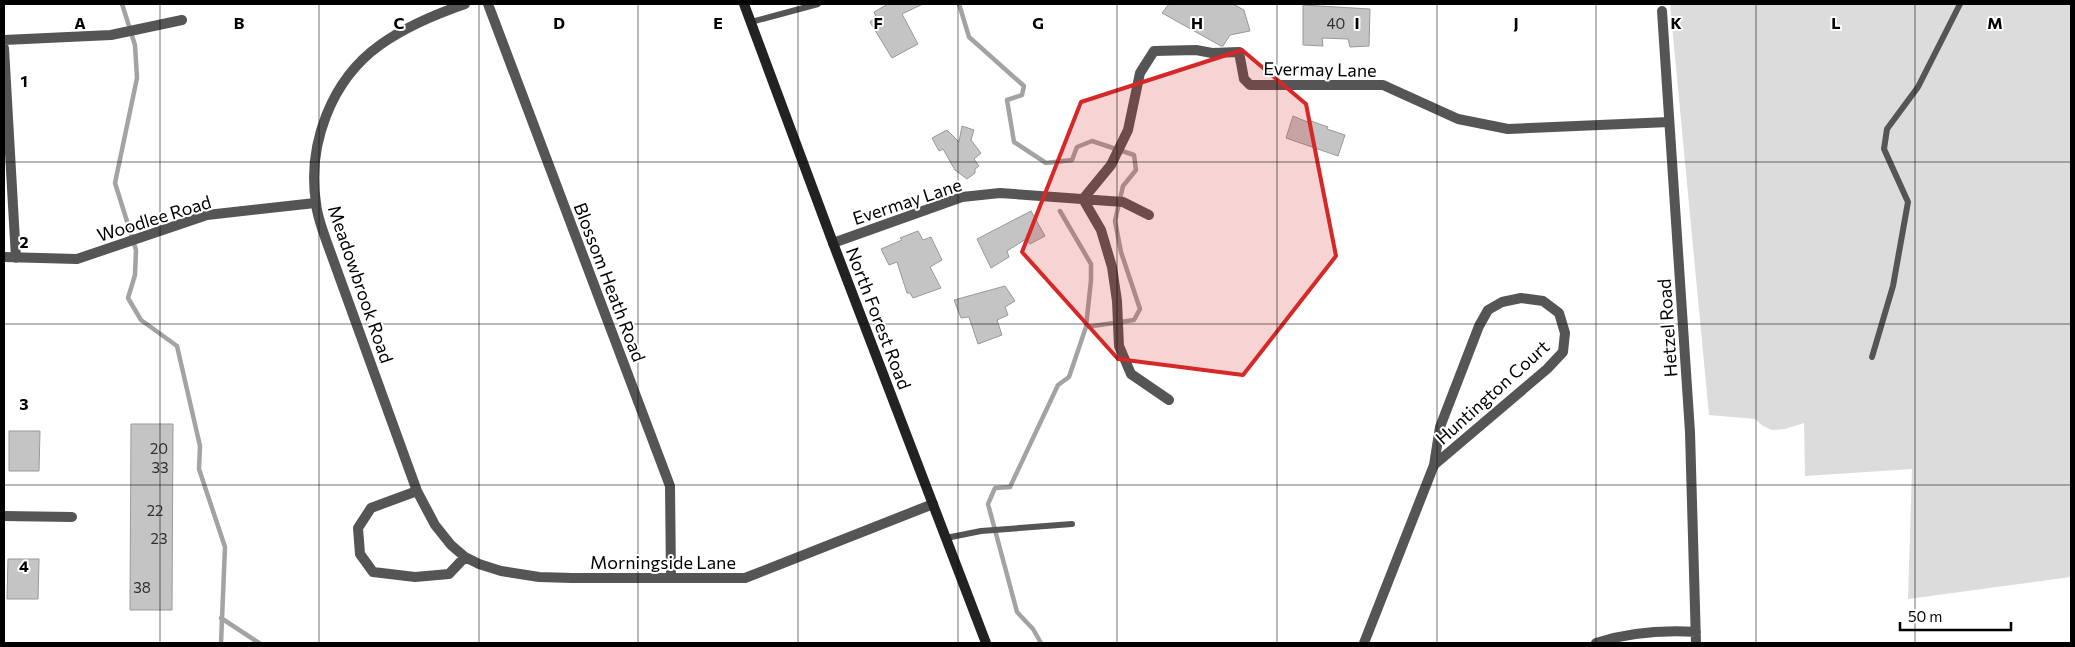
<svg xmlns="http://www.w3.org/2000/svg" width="2075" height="647" font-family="Commissioner,sans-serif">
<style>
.green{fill:#dcdcdc}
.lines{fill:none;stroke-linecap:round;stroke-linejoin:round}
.stream{stroke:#a3a3a3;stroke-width:4.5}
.building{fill:#c4c4c4;stroke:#999}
.service{stroke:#555;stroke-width:6}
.minor{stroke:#555;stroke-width:10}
.secondary{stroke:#222;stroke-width:10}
.marked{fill:#d62828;fill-opacity:0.2;stroke:#d62828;stroke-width:4;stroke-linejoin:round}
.grid{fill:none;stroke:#000;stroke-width:1;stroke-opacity:0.55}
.labels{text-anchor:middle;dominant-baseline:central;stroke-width:4;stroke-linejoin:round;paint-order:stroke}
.number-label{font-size:15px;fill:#313131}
.street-label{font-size:18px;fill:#000;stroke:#fff}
.grid-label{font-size:16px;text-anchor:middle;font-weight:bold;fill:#000;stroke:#fff;stroke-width:4;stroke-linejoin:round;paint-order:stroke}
</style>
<rect width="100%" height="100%" fill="#fff"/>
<path class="green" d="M1670,4h401v573l-163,22 4,-130 -107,7 -1,-53 -19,6 -13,1 -9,-4 -8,-7 -46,-4z"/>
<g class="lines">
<path class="stream" d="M122,4l13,41 2,33 -22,105 21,67 -1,25 -7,23 13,22 36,26 23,100 -1,23 26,78 -4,96
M959,4l10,33 55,49 -2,9 -15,5 7,42 32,21 26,-3 5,-13 15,-6 42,14 2,15 -13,16 -8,35 6,31 19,57 -6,11 -48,7 -17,50 -11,8 -48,102 -15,1 -7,16 29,108 16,17 8,14
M1060,211l31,53v16l-5,47
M221,618l38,25"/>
</g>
<path class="building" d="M888,4h35l-21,10 16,30 -26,14 -22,-36 6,-5 -2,-5z
M1169,4h64l11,6 6,21 -20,4 -7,11h-2l-59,-33z
M1303,5l67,4 -1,37 -19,1 -2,-8 -26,-1 1,8 -20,-1z
M1293,116l17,7 1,-2 17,6 -1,2 18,6 -7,21 -52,-18z
M962,126l12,4 -3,10 10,13 -7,6 5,7 -4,3v4l-8,6 -12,-9 -12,-21 -4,2 -7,-13 15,-8 12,12z
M1031,211l14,25 -15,8 -4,-5 -19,12 2,6 -18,11 -14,-29z
M918,231l5,9 8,-3 11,23 -12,7 11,21 -28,10 -3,-5h-3l-10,-31 -8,3 -8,-16 21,-9 -2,-2z
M1005,286l10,15 -10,6 3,8 -11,5 5,15 -24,9 -9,-27 -8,1 -7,-18z
M131,424h42l-1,186h-42z
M9,431h31l-1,40h-30z
M8,559h31l-1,40h-31z"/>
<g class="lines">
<path class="service" d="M751,22l67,-18
M1872,357l21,-71 15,-84 -24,-53 3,-20 31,-42 42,-83
M946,538l35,-7 91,-7"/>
<path class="minor" d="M465,4c-29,10 -60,23 -85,41 -49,35 -73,100 -64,158 1,13 6,25 10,37l91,251 18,34 16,20 14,12 14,7 22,7 38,6 33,1h173l188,-74
M488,4l182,482 1,92
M1662,11l28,421 6,211
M4,40l107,-5 71,-15
M4,48l12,210
M833,243l129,-46 38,-4 123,9 26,13
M4,257l73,2 130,-44 108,-12
M1169,400l-38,-26 -12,-28 -2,-45 -5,-34 -11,-37 -18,-31 28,-34 17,-35 12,-57 14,-22 42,-1 16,3 27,-1 5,27 6,6h133l75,34 50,10 161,-7
M417,491l-46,17 -13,20 2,26 13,18 42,5 34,-3 16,-17
M4,516l68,1
M1364,643l70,-178 6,-38 39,-101 9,-16 14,-8 19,-4 22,3 16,12 6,20 -2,19 -16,17 -113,96
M1596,643c31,-10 67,-13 100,-11"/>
<path class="secondary" d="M744,4l89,239 153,400"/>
</g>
<path class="marked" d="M1242,50l64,54 30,152 -93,119 -125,-16 -96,-107 59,-150z"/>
<path class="grid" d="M160,4v639M319,4v639M479,4v639M638,4v639M798,4v639M958,4v639M1117,4v639M1277,4v639M1437,4v639M1596,4v639M1756,4v639M1915,4v639M4,162h2067M4,324h2067M4,485h2067"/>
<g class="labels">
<g class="number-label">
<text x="1336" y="23">40</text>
<text x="159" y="448">20</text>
<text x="160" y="467">33</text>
<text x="155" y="510">22</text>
<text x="159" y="538">23</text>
<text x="142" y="587">38</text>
</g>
<g class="street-label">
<text transform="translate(1320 69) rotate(1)">Evermay Lane</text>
<text transform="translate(907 201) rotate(-18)">Evermay Lane</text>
<text transform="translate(154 218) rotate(-17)">Woodlee Road</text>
<text transform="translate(610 282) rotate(69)">Blossom Heath Road</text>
<text transform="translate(361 284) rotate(71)">Meadowbrook Road</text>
<text transform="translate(879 318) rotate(69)">North Forest Road</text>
<text transform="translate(1667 328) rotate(-94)">Hetzel Road</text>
<text transform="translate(1492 392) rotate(-42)">Huntington Court</text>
<text x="663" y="562">Morningside Lane</text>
</g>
</g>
<g class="grid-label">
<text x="80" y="29">A</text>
<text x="239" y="29">B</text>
<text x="399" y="29">C</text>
<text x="559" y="29">D</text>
<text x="718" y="29">E</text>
<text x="878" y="29">F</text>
<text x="1038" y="29">G</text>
<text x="1197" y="29">H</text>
<text x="1357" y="29">I</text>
<text x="1516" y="29">J</text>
<text x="1676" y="29">K</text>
<text x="1836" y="29">L</text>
<text x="1995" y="29">M</text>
<text x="24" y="87">1</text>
<text x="24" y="248">2</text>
<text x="24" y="410">3</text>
<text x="24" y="572">4</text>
</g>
<rect width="2075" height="647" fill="none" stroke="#000000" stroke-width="10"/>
<path d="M1900 622v8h111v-8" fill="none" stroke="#000000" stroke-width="2.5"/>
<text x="1908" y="622" font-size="15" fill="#000000" stroke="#ffffff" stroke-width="4" paint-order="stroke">50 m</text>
</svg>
